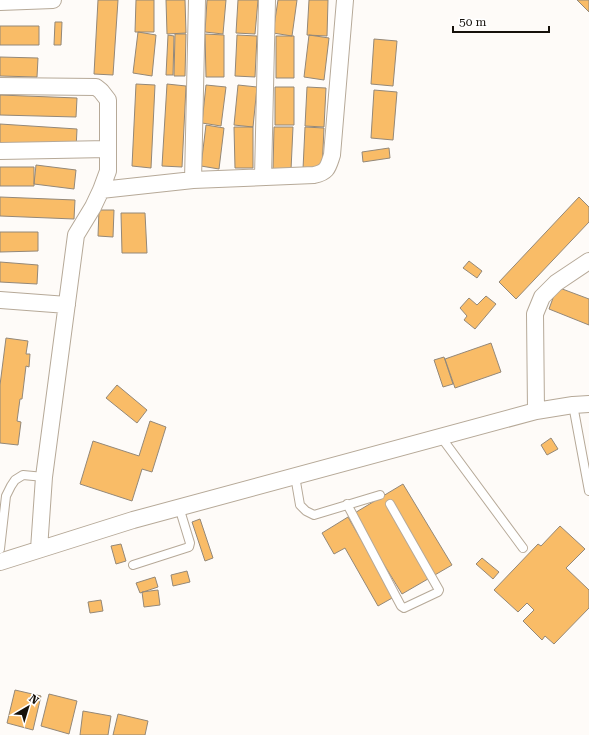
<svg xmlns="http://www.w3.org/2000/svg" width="589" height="735" font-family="'Roboto Serif',serif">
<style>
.building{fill:#f9bc67;stroke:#948878}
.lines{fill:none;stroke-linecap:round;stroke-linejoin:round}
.lane-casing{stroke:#b6a998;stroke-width:10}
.street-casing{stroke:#b6a998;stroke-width:18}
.lane{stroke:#fff;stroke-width:8}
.street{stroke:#fff;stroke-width:16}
</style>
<rect width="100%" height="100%" fill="#fefbf8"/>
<path class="building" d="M98,0h20l-5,75 -19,-1z
M136,0h18v32h-19z
M166,0h19l1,33 -19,1z
M207,0h19l-3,34 -18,-2z
M238,0h20l-3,34 -19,-1z
M278,0h19l-5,36 -19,-3z
M309,0h19l-1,36 -20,-1z
M577,0h12v12z
M55,22h7l-1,23h-7z
M0,26h39v19h-39z
M138,32l18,3 -4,41 -19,-3z
M175,34h11l-1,42h-11z
M205,34l19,1v42h-18z
M168,35l6,1 -1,39h-7z
M237,35l20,1 -2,41 -20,-1z
M309,35l20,3 -5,42 -20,-3z
M276,36h18v42h-18z
M374,39l23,2 -4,45 -22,-2z
M0,57l38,1 -1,19 -37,-1z
M136,84l19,1 -4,83 -19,-2z
M167,84l19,2 -4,81 -20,-1z
M206,85l20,2 -5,39 -19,-3z
M238,85l19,2 -4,40 -19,-2z
M275,87h19v38h-19z
M307,87l19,1 -2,39 -19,-1z
M374,90l23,2 -4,48 -22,-2z
M0,95l77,3 -1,19 -76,-2z
M0,124l77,5 -1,20 -76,-5z
M206,125l18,3 -5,41 -18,-3z
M234,127h19v41h-18z
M274,127h19l-2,43 -18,-1z
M305,127l19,1 -2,42 -19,-1z
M389,148l1,10 -27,4 -1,-10z
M36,165l40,5 -2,19 -40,-5z
M0,167h34v19h-34z
M0,197l75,3 -1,19 -74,-3z
M579,197l10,10v15l-73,77 -17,-17z
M99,210h15l-1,27 -15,-1z
M121,213h24l2,40h-25z
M0,232h38v19l-38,1z
M469,261l13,10 -5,7 -14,-10z
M0,262l38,3 -1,19 -37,-2z
M557,287l32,12v26l-40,-16z
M486,296l10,8 -21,25 -11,-9 3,-4 -7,-8 9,-10 8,7z
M6,338l22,3 -2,13h4l-1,13 -3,-1 -4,33h-2l-3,22 4,1 -3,23 -18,-2v-58z
M491,343l10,29 -46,16 -10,-29z
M444,357l9,27 -10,3 -9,-27z
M117,385l30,25 -10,13 -31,-25z
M150,421l16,6 -14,45 -10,-3 -10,32 -52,-17 13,-43 46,15z
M551,438l7,11 -11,6 -6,-10z
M403,484l49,81 -50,29 -49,-80z
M348,517l46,80 -16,9 -33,-58 -11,6 -12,-21z
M200,519l13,39 -8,3 -13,-39z
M560,526l25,23 -19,19 23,22v18l-35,36 -9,-8 -3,4 -19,-19 11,-11 -7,-7 -9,9 -24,-22 44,-46 3,2z
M121,544l5,17 -10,3 -5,-18z
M482,558l17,14 -6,7 -17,-15z
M187,571l3,11 -17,4 -2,-11z
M155,577l3,10 -18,6 -4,-10z
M158,590l2,15 -16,2 -2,-15z
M101,600l2,11 -13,2 -2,-11z
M15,690l26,6 -8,34 -26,-7z
M49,694l28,7 -8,33 -28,-8z
M83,711l28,5 -3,19h-28z
M118,714l30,7 -3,14h-32z"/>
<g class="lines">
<defs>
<path id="lane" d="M573,405l16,86
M441,437l82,111
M295,476l5,29 6,6 8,4 66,-20
M347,504l54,102 3,2 34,-16 1,-2 -49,-86
M0,549l6,-53 5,-10 4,-6 8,-5 21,2
M133,565l56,-18 1,-4 -11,-36"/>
<path id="street" d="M0,2l53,-2
M0,86l96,1 5,4 7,9v71l-7,19 -8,17 -17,28 -32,242 -5,72
M0,151l108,-2
M263,177l4,-177
M193,180l4,-180
M101,190l92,-10 121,-5c14,-3 14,-8 18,-20l13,-155
M0,300l67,5
M536,411l-1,-97 7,-17 14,-14 33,-22
M0,562l133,-42 403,-109 37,-6 16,-1"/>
</defs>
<use href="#lane" class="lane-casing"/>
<use href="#street" class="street-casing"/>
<use href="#lane" class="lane"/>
<use href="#street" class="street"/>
</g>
<g transform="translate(28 707) rotate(38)" stroke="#ffffff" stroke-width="3" paint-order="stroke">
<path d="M0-3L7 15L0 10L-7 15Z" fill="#16110b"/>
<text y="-6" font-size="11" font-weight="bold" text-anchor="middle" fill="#16110b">N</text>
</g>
<path d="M453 26v6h96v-6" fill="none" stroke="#16110b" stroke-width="2"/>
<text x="459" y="26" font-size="12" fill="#16110b" stroke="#ffffff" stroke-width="3" paint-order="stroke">50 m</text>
</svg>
